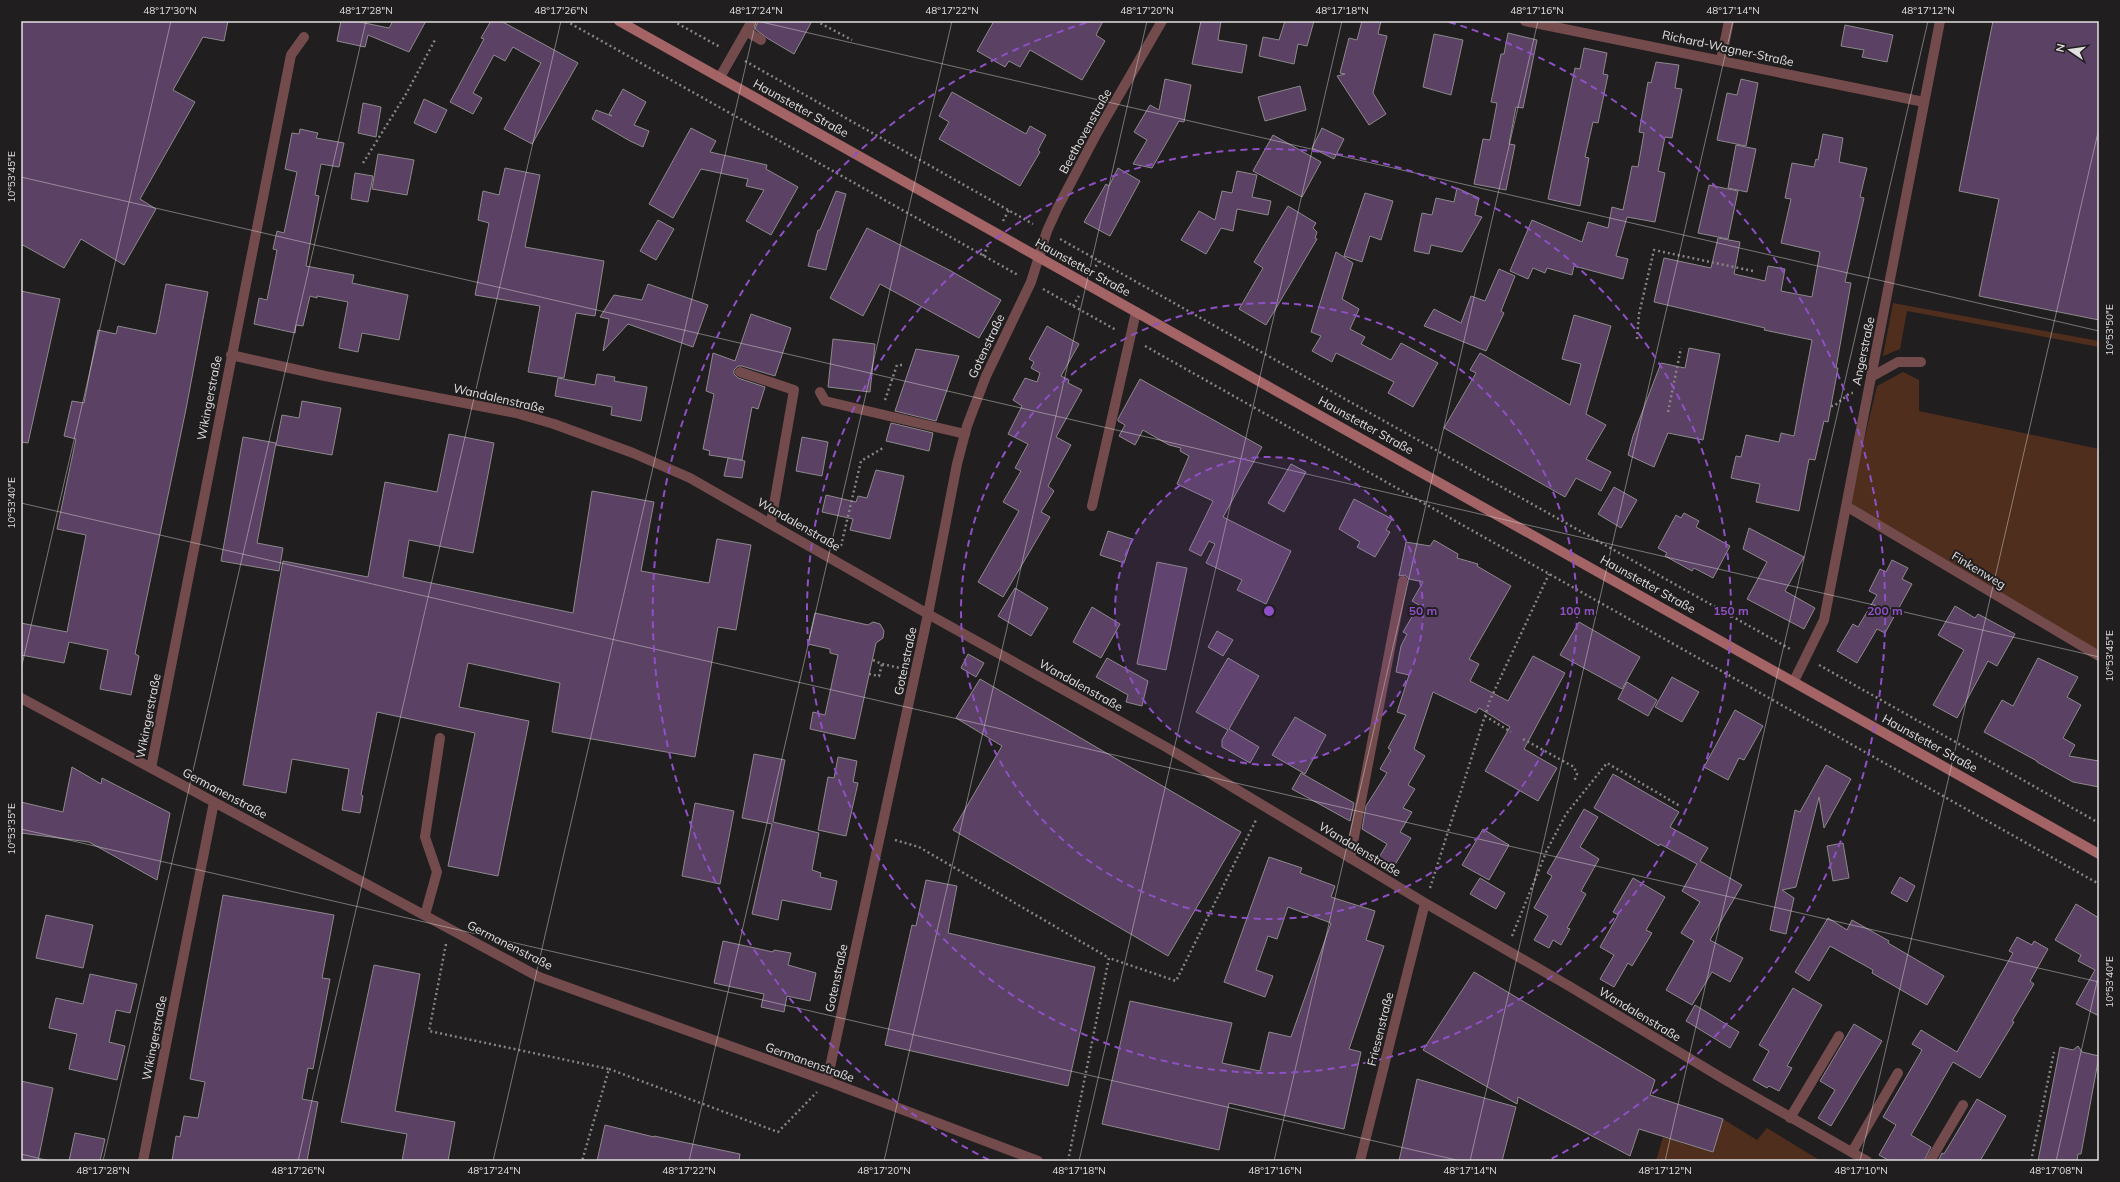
<svg xmlns="http://www.w3.org/2000/svg" width="2120" height="1182" font-family="Mulish,sans-serif">
<style>
.green{fill:#4f2e1d}
.building{fill:#5b4163;stroke:#8c898c}
.lines{fill:none;stroke-linecap:round;stroke-linejoin:round}
.path{stroke:#868485;stroke-width:2.5;stroke-dasharray:2 3;stroke-linecap:butt}
.lane{stroke:#744b4c;stroke-width:10}
.street{stroke:#744b4c;stroke-width:10}
.secondary{stroke:#a46466;stroke-width:10}
.ticks{fill:none;stroke:#e1dfe0;stroke-width:1;stroke-opacity:0.45}
.ring{fill:none;stroke:#8f50c6;stroke-width:2;stroke-dasharray:7 5}
.labels{text-anchor:middle;dominant-baseline:central;stroke-width:4;stroke-linejoin:round;paint-order:stroke}
.street-label{font-size:12px;fill:#e1dfe0;stroke:#211e1f}
.centre{fill:#8f50c6;stroke:#211e1f;stroke-width:2}
.ring-label{font-size:12px;text-anchor:middle;font-weight:bold;fill:#8f50c6;stroke:#211e1f;stroke-width:4;stroke-linejoin:round;paint-order:stroke}
.neatline{fill:none;stroke:#e1dfe0;stroke-width:1.5}
.ticks-label{font-size:10px;text-anchor:middle;fill:#e1dfe0}
</style>
<rect width="100%" height="100%" fill="#211e1f"/>
<path class="green" d="M1893,303l206,38v6l-192,-36 -7,38 -17,7z
M1903,372l16,8v31l180,38v207l-250,-152 28,-118z
M1723,1119l34,21 10,-12 54,33h-165l7,-24 50,15z"/>
<path class="building" d="M21,21h207l-4,20 -21,-4 -30,53 22,12 -55,97 16,10 -32,56 -43,-26 -17,29 -43,-24z
M341,21h14l34,7 4,-7h33l-17,31 -41,-17 -3,12 -28,-6z
M491,21h10l77,42 -46,81 -28,-15 37,-66 -28,-16 -8,14 -11,-6 -21,38 9,5 -9,16 -23,-12 34,-63 -3,-1z
M758,21h54l-18,33 -27,-16 -12,-9z
M994,21h109l-7,14 9,6 -23,39 -52,-30 -10,17 -11,-6 -4,6 -28,-16z
M1201,21h20l-3,19 29,5 -5,28 -50,-9z
M1285,21h29l-7,25 -9,-2 -4,20 -35,-8 4,-19 16,3z
M1362,21h19l-3,13 9,2 -14,57 13,21 -17,11 -32,-49 8,-2 -5,-1 9,-35 8,2z
M1993,21h106v299l-120,-24 20,-97 -40,-8z
M1845,25l48,10 -6,27 -25,-5 2,-7 -23,-4z
M1508,33l29,7 -14,68 -7,-1 -7,37 6,1 -9,45 -32,-6 9,-45 7,1 7,-37 -6,-1 10,-48h3z
M1434,34l29,6 -12,55 -28,-8z
M1584,48l23,5 -4,21 5,1 -10,48 -5,-1 -8,35 4,1 -9,48 -32,-7 27,-131 5,1z
M1656,62l23,3 -4,23 7,1 -10,49 -7,-1 -7,34 7,2 -10,49 -28,-5 -11,39 12,3 -5,20 -49,-13 -2,9 -25,-7 -2,5 -12,-5 -5,11 -18,-8 22,-51 50,22 6,-20 20,6 4,-21 11,3 9,-44 6,1 6,-34 -5,-1 9,-50 3,1z
M1165,79l26,6 -7,37 -5,-1 -27,47 -19,-4 14,-24 -13,-8 16,-27 9,5z
M1741,79l17,4 -12,63 -29,-6 10,-47 10,2z
M1300,86l6,24 -41,11 -7,-24z
M623,89l23,13 -12,23 15,6 -6,16 -13,-6 -38,-22 4,-9 16,6 -3,-2z
M952,92l74,42 4,-8 16,9 -8,15 2,2 -20,34 -81,-47 10,-17 -10,-6z
M424,99l23,11 -11,23 -22,-10z
M363,103l18,4 -5,30 -18,-4z
M691,128l25,13 -6,11 57,13 -1,4 32,18 -27,48 -25,-14 18,-31 -18,-4 2,-7 -47,-10 -28,49 -24,-14z
M1322,128l22,11 -10,20 -22,-11z
M300,129l18,4 -2,5 28,5 -5,24 -18,-3 -6,31 4,1 -13,70 48,9 -2,8 56,12 -9,45 -37,-7 -4,19 -19,-4 9,-46 -31,-6v2l-7,-2 -7,30 -7,-1 -1,8 -41,-9 5,-26 8,2 10,-50 -4,-1 4,-18 7,2 13,-61 -12,-3 7,-36 7,1z
M1823,134l20,4 -4,24 28,6 -7,29 4,1 -19,84 6,1 -15,85h2l-10,54 -4,-1 -9,39 -6,-1 -10,52 -43,-9 4,-18 -29,-6 5,-22 5,1 5,-22 33,7 2,-9 13,3 18,-96 -48,-10 1,-2 -111,-26 10,-44 47,10 7,-30 22,4 -6,32 31,7 3,-15 17,3 -4,22 31,6 8,-45 -39,-9 10,-44 -6,-1 7,-35 22,4 2,-8 2,1z
M1273,135l48,27 -19,35 -49,-26z
M1736,145l20,4 -9,43 -19,-4z
M378,154l36,6 -7,35 -35,-6z
M505,168l35,7 -15,72 79,14 -9,55 -19,-3 -12,65 -36,-6 12,-66 -65,-11 14,-72 -11,-3 5,-29 16,4z
M1118,168l22,13 -30,55 -26,-14 22,-38 3,2z
M1237,171l20,4 -5,22 19,4 -3,14 -31,-6 -4,22 -12,-3 -15,26 -25,-14 18,-29 16,9 7,-29 10,2z
M355,173l18,3 -5,26 -17,-3z
M1709,185l29,6 -10,48 -30,-6z
M1457,188l22,10 -4,17 7,2 -20,35 -31,-7 -2,9 -15,-3 8,-38 10,2 4,-17 18,4z
M836,191l10,3 -20,76 -18,-4 10,-36h2z
M1365,193l28,8 -12,39 -11,-4 -8,26 -18,-6z
M1288,206l28,17 -3,5 4,4 -2,6 2,1 -51,86 -27,-16 24,-41 -9,-6z
M658,220l16,9 -18,31 -16,-9z
M867,228l84,43 50,29 -22,38 -99,-54 -17,32 -33,-18z
M1336,252l17,11 -11,36 17,10 -9,20 15,8 -4,7 30,16 10,-17 37,20 -25,44 -25,-14 6,-11 -58,-29 -4,9 -20,-11 9,-15 -10,-4z
M1499,269l16,7 -14,35 3,2 -18,38 -62,-25 10,-17 27,14 10,-27 14,5z
M166,284l42,8 -22,117 -51,245 4,2 -8,39 -31,-6 8,-39 -39,-8 -5,21 -43,-8v-32l46,9 19,-97 -29,-6 19,-90 -12,-3 8,-35 12,2 14,-73 18,4 2,-8 38,8 3,-14 1,1 -1,-1z
M648,284l60,21 -15,42 -65,-23 -25,27 6,-32 -9,-2 14,-22 28,5z
M21,291l39,8 -32,144 -7,-1z
M751,314l40,14 -16,48 -33,-10h-4l-4,4v4l4,4 27,9 -7,22 -6,-2 -10,53 -33,-5 1,-4 -7,-2 11,-55 -8,-3 7,-38 22,8z
M1574,315l37,11 -25,88 20,11 -20,34 25,13 -10,19 -25,-13 -11,19 -121,-69 32,-55 -6,-3 10,-17 90,52 11,-41 -19,-5z
M1047,326l32,18 -18,32 8,4 -1,3 14,7 -26,47 15,8 -23,41 6,5 -13,21 9,5 -47,80 -25,-15 41,-71 -16,-9 18,-31 -6,-3 13,-24 -20,-10 14,-28 -9,-6 12,-22 12,4 3,-9 -9,-5 3,-6 -5,-3z
M833,339l42,5 -5,48 -42,-5z
M1689,348l31,6 -17,86 -35,-7 -14,34 -26,-12 5,-19 28,-73 24,5z
M916,349l43,7 -23,65 -41,-10z
M597,374l18,3 -1,4 33,6 -6,34 -30,-6 1,-8 -57,-11 3,-18 37,7z
M1140,379l122,68 -39,70 68,34 -25,53 -29,-14 5,-10 -36,-17 9,-19 -6,-3 -8,15 -12,-6 24,-49 -36,-17 12,-28 -9,-5 1,-3 -12,-3 -26,-15 -8,15 -16,-9 6,-11 -7,-4v-2z
M302,401l39,7 -9,47 -56,-10 6,-30 17,3z
M891,423l42,10 -4,18 -43,-10z
M449,434l45,9 -21,110 -64,-13 -6,37 170,36 19,-122 62,11 -13,69 68,12 8,-44 34,6 -15,85 -18,-3 -23,130 -143,-25 8,-49 -92,-20 -9,44 70,14 -31,155 -50,-10 27,-133 -98,-21 -16,83 2,1 -3,17 -18,-3 7,-41 -57,-10 -6,34 -43,-8 40,-224 85,16 17,-95 52,10z
M243,437l33,6 -19,100 26,5 -4,23 -58,-10z
M802,437l26,5 -6,34 -26,-5z
M728,458l17,3 -3,17 -18,-2z
M1291,464l15,8 -22,40 -16,-9z
M876,470l28,6 -14,63 -40,-9 3,-11 -31,-7 4,-17 30,7 2,-6 9,2z
M1614,487l23,13 -16,28 -23,-14z
M1354,499l38,20 -6,11 4,2 -15,25 -18,-10 3,-5 -21,-13z
M1684,513l15,8 -3,6 34,19 -17,32 -19,-10 -2,3 -27,-15 2,-3 -9,-5 18,-33 5,3z
M1749,528l55,29 -19,34 30,17 -11,21 -57,-30 20,-37 -24,-13z
M1108,531l24,8 -8,24 -24,-8z
M1434,540l24,14 -1,4 21,6 -1,2 34,20 -42,73 10,5 -9,17 38,20 25,-45 32,17 -41,76 33,19 -19,33 -53,-30 25,-44 -31,-19 -3,5 -43,-21 -19,57 11,7 -17,29 7,4 -12,19 9,4 -12,20 11,6 -18,30 -15,-9 9,-15 -25,-15 4,-23 21,-33 -7,-4 11,-19 -3,-2 18,-33 -9,-3 12,-37 -13,-3 5,-26 6,-12 -4,-2 16,-27 -7,-4 11,-19 -14,-3 -4,-4 -6,1 7,-34 24,4z
M1892,560l16,8 -6,11 10,5 -27,49 -8,-4 -20,34 -20,-12 16,-27 5,3 19,-32 -8,-4 11,-22 6,3z
M1157,562l30,6 -21,102 -29,-6z
M1015,588l33,20 -17,28 -33,-20z
M1955,606l20,12 3,-4 37,20 -18,32 -9,-5 -31,57 -24,-13 31,-55 -26,-15z
M1092,607l28,17 -19,34 -28,-16z
M815,613l53,12 5,-3 7,2 4,7 -1,7 -7,5 -21,96 -45,-10 3,-17 12,3 13,-60 -8,-2v-4l-22,-5z
M1579,622l61,35 -18,32 -62,-34z
M1217,631l16,9 -10,16 -15,-9z
M968,654l16,9 -8,14 -15,-9z
M1107,658l41,23 -6,25 -16,-4 2,-7 -32,-18z
M1228,658l31,18 -30,53 30,18 -9,16 -28,-16v-7l6,-10 -32,-18z
M2038,658l40,19 -11,20 14,8 -18,33 12,7 -6,11 30,5v26l-26,-5 -36,-20v-1l-53,-29 18,-32 11,6z
M1672,677l27,15 -17,30 -27,-15z
M980,679l261,153 -73,124 -215,-126 49,-84 -46,-28z
M1627,682l30,18 -9,16 -30,-17z
M1735,710l28,16 -19,34 -5,-2 -11,22 -24,-13z
M1295,717l31,18 -21,39 -33,-19z
M754,754l31,6 -12,62 46,11 -7,37 9,3 -1,4 17,4 -6,29 -49,-10 -4,20 -26,-6 20,-90 -30,-6z
M838,757l19,4 -4,21 5,1 -12,53 -28,-6 10,-53 6,1z
M1826,765l25,14 -27,49 -5,-31 -23,90 -14,3 12,8 -8,36 -16,-4 25,-120 5,2z
M72,767l29,17 1,-6 68,35 -13,67 -68,-38 -68,-9v-31l42,10z
M1301,773l53,30 -4,18 -58,-32z
M1613,774l66,38 -9,15 38,21 -8,13 42,24 -32,55 33,18 -13,24 -18,-10 -20,33 -26,-15 28,-49 -13,-8 19,-31 -18,-11 15,-27 -37,-20 -1,2 -65,-38z
M695,803l39,8 -14,73 -38,-8z
M1584,809l14,8 -18,30 19,12 -18,32 5,3 -19,34 3,1 -9,16 -8,-5 -4,8 -15,-8 14,-24 -14,-8 18,-32 -5,-3z
M1483,829l26,16 -20,35 -27,-15z
M1843,843l6,35 -16,3 -6,-35z
M1269,857l33,11 -2,5 35,13 -4,11 44,14 -9,29 18,6 -35,103 12,3 -17,77 -115,-26 -10,47 -117,-26 28,-123 102,22 -10,40 38,8 9,-39 22,5 40,-114 -43,-16 -11,32 -9,-3 -12,34 17,6 -8,21 -41,-15z
M1900,877l15,9 -8,16 -16,-9z
M1480,878l25,15 -9,16 -26,-15z
M1633,878l32,19 -19,33 6,3 -20,33 -4,-3 -14,24 -14,-8 14,-24 -14,-8 18,-32 -5,-3z
M926,880l31,6 -9,47 147,34 -27,119 -183,-41 27,-120 4,1z
M223,895l111,20 -12,63 8,1 -17,90 -5,-1 -6,31 16,3 -11,59h-135l4,-25 4,1 4,-21 14,2 7,-36 -15,-3z
M2076,904l23,14v98l-23,-12 19,-34 -17,-9 3,-6 -26,-15z
M46,915l47,10 -10,43 -47,-10z
M1828,918l19,12 5,-10 37,21 -1,2 56,33 -17,29 -55,-32 1,-3 -43,-24 -21,35 -14,-9z
M2017,937l15,8 2,-4 14,8 -18,32 4,3 -22,37 2,1 -34,56 -27,-16 -42,73 20,12 -7,14h-34l-11,-6 17,-30 -13,-8 39,-67 -10,-6 9,-14 36,22 56,-99 -4,-2z
M723,941l50,11 1,-2 17,3 -3,12 28,8 -6,28 -23,-5 -3,16 -23,-5 3,-13 -50,-11z
M374,965l46,9 -25,137 60,11 -7,39h-46l5,-27 -66,-12z
M1474,972l181,108 -5,15 73,24 -10,33 -74,-23 -9,27 -112,-59 -1,7 -94,-54z
M90,974l47,10 -7,29 -14,-3 -7,32 16,4 -8,34 -48,-11 8,-35 -28,-6 7,-30 27,6z
M1793,988l29,17 -35,61 5,2 -13,23 -10,-5 -2,2 -14,-8 16,-29 -10,-6z
M1695,1005l44,27 -9,16 -44,-27z
M1854,1024l28,17 -51,85 -13,-8 17,-28 -15,-9z
M2078,1046l4,6 17,4 -18,98h-3l-1,7h-39l22,-114 13,3z
M1417,1079l99,28 -14,54h-103z
M21,1081l32,7 -15,73h-17z
M1977,1099l29,17 -26,45h-42l4,-8 2,1z
M605,1125l49,12v-1l86,18 -1,7h-142z
M75,1133l30,6 -5,22h-31z"/>
<g class="lines">
<path class="path" d="M566,21l452,254
M673,21l47,26
M816,21l36,19
M745,61l288,163
M363,163l43,-69 30,-56
M1003,221l6,-11
M1060,239l732,411
M983,256l5,-10
M1093,271l6,-10
M1043,289l73,41
M1073,306l6,-10
M1637,339l2,-25 15,-64 99,21
M1145,346l954,538
M885,400l12,-35h5
M1831,406h3l16,-13h3
M1668,412l13,-64
M841,546l20,-85 22,-13
M873,660l9,4 18,4
M1819,665l280,158
M869,674l10,2 3,-12
M1485,716l26,16
M1523,739l51,28 3,7 -3,8
M895,840l24,7 190,111
M1430,888l60,-188 59,-126
M1512,936l35,-86 19,-36 41,-51 73,43
M446,944l-17,87 180,38 -27,92
M609,1069l169,63 39,-40
M1068,1161l41,-203 67,23 81,-163
M2031,1161l23,-109"/>
<path class="lane" d="M746,31l15,9
M720,77l32,-56
M740,372l54,18 -23,132
M1871,377l27,-15h23
M820,392l5,9 140,33
M1092,506l44,-194
M1350,858l53,-277
M425,915l12,-43 -12,-35 15,-99
M1790,1118l49,-82
M1852,1152l46,-79
M1930,1161l33,-56"/>
<path class="street" d="M1525,21l399,81
M1721,60l8,-39
M231,355l94,21 191,37 38,11 79,29 57,25 238,136 238,133 259,156 144,83 153,92 145,83
M1846,506l253,150
M1794,681l30,-61 116,-599
M21,698l518,279 288,104 211,80
M151,768l140,-713 13,-18
M827,1081l101,-467 29,-150 10,-38 19,-50 45,-94 16,-51 10,-22 40,-76 65,-112
M143,1161l71,-359
M1360,1161l65,-258"/>
<path class="secondary" d="M619,21l1480,833"/>
</g>
<path class="ticks" d="M757,21l1342,310M21,177l2078,480M21,503l2078,479M21,669l150,-648M21,829l1440,332M21,1154l29,7M103,1161l263,-1140M298,1161l263,-1140M493,1161l263,-1140M689,1161l263,-1140M884,1161l263,-1140M1079,1161l263,-1140M1274,1161l264,-1140M1470,1161l263,-1140M1665,1161l263,-1140M1860,1161l239,-1033M2056,1161l43,-188"/>
<circle cx="1269" cy="611" r="154" fill="#8f50c6" fill-opacity=".12"/>
<g class="ring">
<circle cx="1269" cy="611" r="154"/>
<circle cx="1269" cy="611" r="308"/>
<circle cx="1269" cy="611" r="462"/>
<path d="M989 1160A616 616 0 0 1 1089 22M1449 22A616 616 0 0 1 1549 1160"/>
</g>
<g class="labels">
<g class="street-label">
<text transform="translate(1728 48) rotate(12)">Richard-Wagner-Straße</text>
<text transform="translate(801 108) rotate(29)">Haunstetter Straße</text>
<text transform="translate(1085 131) rotate(-61)">Beethovenstraße</text>
<text transform="translate(1083 267) rotate(29)">Haunstetter Straße</text>
<text transform="translate(986 346) rotate(-65)">Gotenstraße</text>
<text transform="translate(1863 351) rotate(-78)">Angerstraße</text>
<text transform="translate(209 398) rotate(-79)">Wikingerstraße</text>
<text transform="translate(499 398) rotate(13)">Wandalenstraße</text>
<text transform="translate(1366 425) rotate(29)">Haunstetter Straße</text>
<text transform="translate(799 524) rotate(30)">Wandalenstraße</text>
<text transform="translate(1979 570) rotate(31)">Finkenweg</text>
<text transform="translate(1648 584) rotate(29)">Haunstetter Straße</text>
<text transform="translate(905 661) rotate(-78)">Gotenstraße</text>
<text transform="translate(1081 685) rotate(29)">Wandalenstraße</text>
<text transform="translate(148 716) rotate(-79)">Wikingerstraße</text>
<text transform="translate(1930 743) rotate(29)">Haunstetter Straße</text>
<text transform="translate(225 793) rotate(28)">Germanenstraße</text>
<text transform="translate(1360 849) rotate(31)">Wandalenstraße</text>
<text transform="translate(510 945) rotate(27)">Germanenstraße</text>
<text transform="translate(836 978) rotate(-78)">Gotenstraße</text>
<text transform="translate(1640 1014) rotate(31)">Wandalenstraße</text>
<text transform="translate(1380 1029) rotate(-76)">Friesenstraße</text>
<text transform="translate(154 1038) rotate(-79)">Wikingerstraße</text>
<text transform="translate(810 1062) rotate(20)">Germanenstraße</text>
</g>
</g>
<circle cx="1269" cy="611" r="6" class="centre"/>
<g class="ring-label">
<text x="1423" y="615">50 m</text>
<text x="1577" y="615">100 m</text>
<text x="1731" y="615">150 m</text>
<text x="1885" y="615">200 m</text>
</g>
<rect width="2120" height="1182" fill="none" stroke="#211e1f" stroke-width="44"/>
<g transform="translate(2070 50) rotate(283)" stroke="#211e1f" stroke-width="3" paint-order="stroke">
<path d="M0-3L7 15L0 10L-7 15Z" fill="#e1dfe0"/>
<text y="-6" font-size="11" font-weight="bold" text-anchor="middle" fill="#e1dfe0">N</text>
</g>
<rect x="22" y="22" width="2076" height="1138" class="neatline"/>
<g class="ticks-label">
<text x="170" y="14">48°17'30"N</text>
<text x="366" y="14">48°17'28"N</text>
<text x="561" y="14">48°17'26"N</text>
<text x="756" y="14">48°17'24"N</text>
<text x="952" y="14">48°17'22"N</text>
<text x="1147" y="14">48°17'20"N</text>
<text x="1342" y="14">48°17'18"N</text>
<text x="1537" y="14">48°17'16"N</text>
<text x="1733" y="14">48°17'14"N</text>
<text x="1928" y="14">48°17'12"N</text>
<text transform="translate(11 177) rotate(-90)" y="4">10°53'45"E</text>
<text transform="translate(2109 330) rotate(-90)" y="4">10°53'50"E</text>
<text transform="translate(11 503) rotate(-90)" y="4">10°53'40"E</text>
<text transform="translate(2109 656) rotate(-90)" y="4">10°53'45"E</text>
<text transform="translate(11 829) rotate(-90)" y="4">10°53'35"E</text>
<text transform="translate(2109 982) rotate(-90)" y="4">10°53'40"E</text>
<text x="103" y="1174">48°17'28"N</text>
<text x="298" y="1174">48°17'26"N</text>
<text x="494" y="1174">48°17'24"N</text>
<text x="689" y="1174">48°17'22"N</text>
<text x="884" y="1174">48°17'20"N</text>
<text x="1079" y="1174">48°17'18"N</text>
<text x="1275" y="1174">48°17'16"N</text>
<text x="1470" y="1174">48°17'14"N</text>
<text x="1665" y="1174">48°17'12"N</text>
<text x="1861" y="1174">48°17'10"N</text>
<text x="2056" y="1174">48°17'08"N</text>
</g>
</svg>
